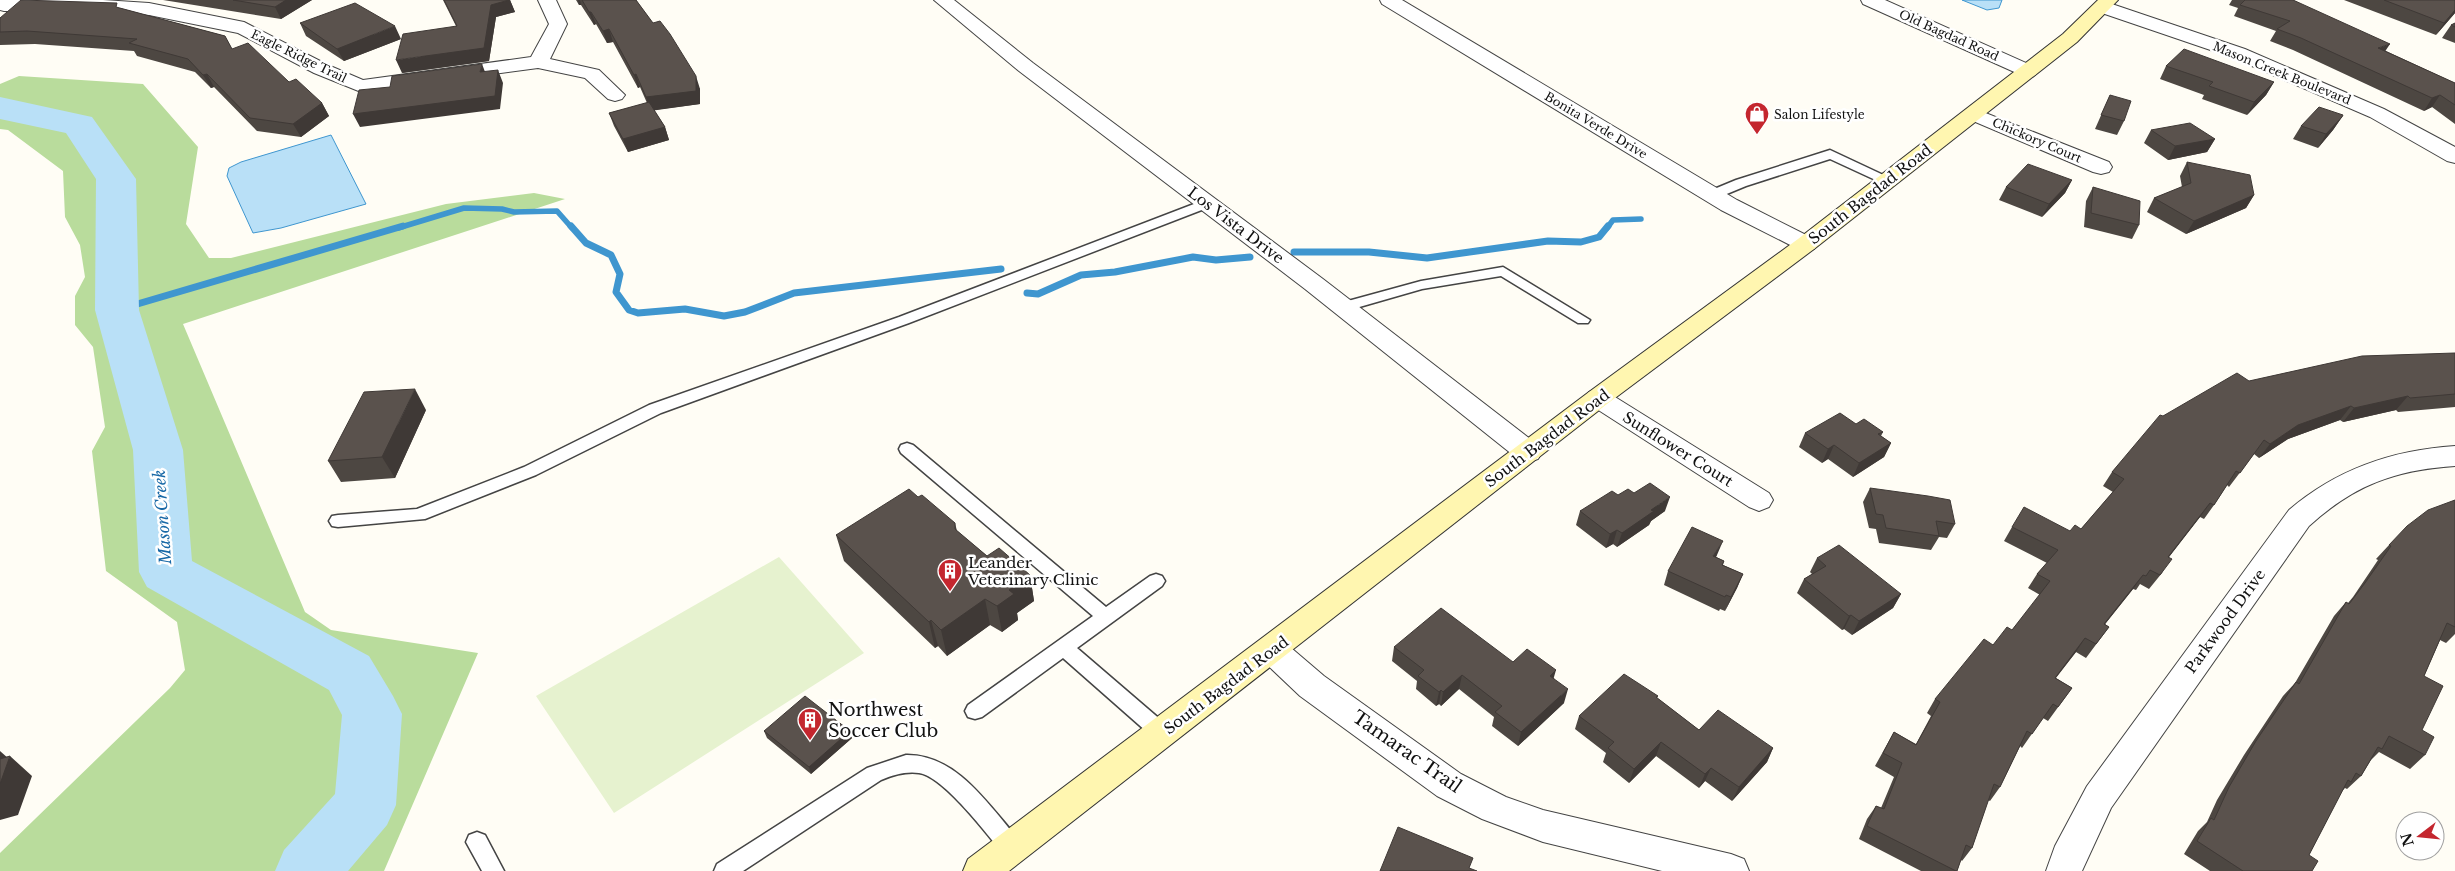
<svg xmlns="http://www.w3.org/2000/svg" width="2455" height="871" font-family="'Libre Baskerville',serif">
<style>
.forest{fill:#b9dc9c}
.pitch{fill:#e6f2cf}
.water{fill:#b9e0f7;stroke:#3f96cf}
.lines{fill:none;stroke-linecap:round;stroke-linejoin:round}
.stream-far1{stroke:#3f96cf;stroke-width:5.5}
.stream{stroke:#3f96cf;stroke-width:7}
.river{fill:#b9e0f7;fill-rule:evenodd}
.service-casing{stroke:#444;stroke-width:3}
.minor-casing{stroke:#444;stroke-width:2}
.secondary-casing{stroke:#333;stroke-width:2}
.service{fill:#fff;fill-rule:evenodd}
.minor{fill:#fff;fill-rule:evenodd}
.secondary{fill:#fff6b0;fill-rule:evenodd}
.wall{fill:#4d4742}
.shaded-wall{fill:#3f3936}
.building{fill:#5a524d;stroke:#3f3936}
.labels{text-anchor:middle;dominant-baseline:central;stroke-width:5;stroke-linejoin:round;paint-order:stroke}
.far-street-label{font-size:12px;fill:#111;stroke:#fff}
.far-poi-label{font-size:12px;fill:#111;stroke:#fff;text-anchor:start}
.street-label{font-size:15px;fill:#111;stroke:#fff}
.poi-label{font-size:15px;fill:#111;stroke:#fff;text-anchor:start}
.water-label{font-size:16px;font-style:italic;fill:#1768a6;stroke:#fff}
.near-poi-label{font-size:18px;fill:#111;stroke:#fff;text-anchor:start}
.near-street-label{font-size:18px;fill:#111;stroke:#fff}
</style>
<rect width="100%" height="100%" fill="#fffdf5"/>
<path class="forest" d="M19,76l124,8 55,63 -12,77 23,34h22l215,-54 88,-11 31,6 -382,125 122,288 26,18 147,23 -94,218h-384v-18l170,-165 15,-18 -8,-48 -71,-51 -14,-120 13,-24 -12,-80 -18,-22v-29l10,-19 -5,-32 -15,-28 -2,-46 -55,-41 -8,-1v-45z"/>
<path class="pitch" d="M779,557l85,96 -250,160 -78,-117z"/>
<path class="water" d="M1962,0h40l-3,8 -12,2z
M331,135l35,69 -85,24 -28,5 -26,-57 2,-8 12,-6z"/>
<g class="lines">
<path class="stream-far1" d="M398,228l66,-20 38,1 12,3 43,-1 15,17
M1607,228l6,-8 28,-1"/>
<path class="stream" d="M571,226l15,17 25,12 9,19 -4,18 13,18 9,3 47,-4 39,7 21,-4 49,-19 207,-24
M1294,252h75l58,6 121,-17 33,1 18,-5 9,-11
M1027,293l11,1 43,-19 34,-3 78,-15 23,3 34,-3
M117,310l286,-84"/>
<path class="river" d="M0,97l92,20 44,62 3,131 44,140 9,111 177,95 24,40 9,18 -6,91 -9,20 -39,46h-73l9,-21 51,-56 7,-79 -13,-25 -182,-103 -8,-15 -6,-122 -38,-140 1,-131 -30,-46 -66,-14z"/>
<defs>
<path id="service" d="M1830,150l64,30 -2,3h-10l-52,-24 -84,27 -29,12h-10l-2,-3 2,-3 29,-12z
M1207,199l5,1 2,3 -2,3 -303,117 -248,90 -125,62 -111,44 -87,8 -6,-1 -3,-5 3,-5 6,-1 79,-6 107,-42 125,-62 250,-88z
M1503,267l87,53 -2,3h-10l-77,-47 -79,13 -80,23 -7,-5 2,-3 84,-23z
M907,443l6,2 193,162 44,-31 6,-2 6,2 3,5 -3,5 -85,62 92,79 3,6 -3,6 -7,2 -7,-2 -92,-81 -81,59 -7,2 -7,-2 -3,-6 3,-6 125,-89 -192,-163 -2,-4 2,-4z
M906,755c51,-1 83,51 114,86l3,7 -3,7 -8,3 -8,-3c-16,-20 -61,-79 -85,-82 -13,-2 -26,2 -38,7l-138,91h-29l3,-7 150,-96z
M477,832l8,3 19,36h-22l-16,-29 3,-7z"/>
<path id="minor" d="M0,0h103l46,3 95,19 84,43 35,15 168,-23 18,-33 -11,-24h18l11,24 -17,35 49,11 26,25 -3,4 -7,2 -7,-2 -23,-21 -47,-10 -177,24 -47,-19 -76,-40 -89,-18 -53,-4h-92l-4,-1z
M934,0h20l79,63 290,216 215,166 4,7 -4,7 -10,3 -10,-3 -213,-170 -286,-218z
M1380,0h22l335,200 77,39 4,5 -4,5 -8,2 -8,-2 -77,-39 -339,-206z
M1861,0h24l150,67 3,4 -3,4 -7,2 -7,-2 -158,-71z
M2103,1l142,48 139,60 71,38v16l-8,-2 -77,-44 -139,-60 -135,-46 -2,-4 2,-4z
M1973,108l136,54 3,5 -3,5 -8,2 -8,-2 -127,-54 -3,-4 3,-4z
M1598,389l9,3 162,101 4,7 -4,7 -10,4 -10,-4 -160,-103 -4,-6 4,-6z
M2455,446v20c-60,4 -101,19 -146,60l-198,282 -29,63h-36l9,-25 32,-60 202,-276c48,-41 103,-60 166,-64z
M1272,637l11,4 41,35 137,98 45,23 37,13 188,44 13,5 5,12h-87l-119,-29 -61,-23 -45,-23 -137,-100 -39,-37 -5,-9 5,-9z"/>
<path id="secondary" d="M2098,0h20l-41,42 -263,207 -207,155 -598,467h-46l5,-12 621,-467 209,-153 265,-205z"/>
</defs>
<use href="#service" class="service-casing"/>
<use href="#minor" class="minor-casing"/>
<use href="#secondary" class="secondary-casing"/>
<use href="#service" class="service"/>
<use href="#minor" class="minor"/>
<use href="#secondary" class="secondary"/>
</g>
<path class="wall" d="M163,0h149l-31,19z
M443,0h67l5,12 -19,5 -7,44 -87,12 54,-47z
M576,0h60l64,89v15l-46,6 11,17 4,13 -41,12 -14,-26 -5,-13 38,-10 -7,-16 -2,1 -25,-46 -6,1 -11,-19 -2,1 -13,-20h-2z
M2232,0h61l93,51 69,32v41l-23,-17 -8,4 -131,-61 -23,-9 6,-10 -42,-15 4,-8 -9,-3z
M2344,0h111v13l-19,22z
M120,8l105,28 7,13 57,33 33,21 7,13 -28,21 -44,-6 -43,-44 -3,1 -16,-16 -58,-16 -3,-5 -99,-7 -35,1v-27z
M300,23l101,16 -57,22 -38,-25z
M2455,23v20l-13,-5 9,-13z
M2166,66l108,16 -8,13 -19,20 -45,-16 2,-4 -44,-16z
M2110,95l14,26 -7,14 -22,-6z
M2342,117l-9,13 -15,18 -25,-9 8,-13z
M2151,130l64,9 -8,13 -39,8 -24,-17z
M2187,162l67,33 -8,13 -60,26 -39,-22 7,-14 28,-11 -2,-11z
M2072,180l-7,13 -23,24 -43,-17 7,-13z
M2093,187l46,38 -7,14 -48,-12 2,-26z
M2455,353v54l-57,5 -2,-2 -53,12 -3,-2 -52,19 -29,19 -5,-4 -25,33 -2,-2 -13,20 -10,14 -4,-2 -31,40 -7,16 -13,16 -9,-5 -4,6 -3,-1 -28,35 4,3 -23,31 -10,-6 -20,26 16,10 -24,33 -5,-3 -21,30 -2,-2 -20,41 -10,14 -2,-1 -16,48 -10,13 -1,-1 -4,11h-36l-62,-32 8,-20 9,-13 5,2 13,-31 -19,-11 19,-34 22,12 15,-28 -4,-3 8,-14 58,-54 19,-15 28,-35 -12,-7 9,-14 10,-11 -43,-22 8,-14 58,4 11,-2 32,-37 -10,-6 9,-14 51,-56 86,-35z
M426,410l-31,68 -54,4 -13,-21z
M1856,424l27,8 -2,4 10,7 -7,14 -31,20 -25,-18 -6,4 -23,-16 6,-14z
M1870,488l85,36 -8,14 -8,-1 -8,13 -52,-7 -3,-14 -7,-1 -6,-26z
M1634,493l31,18 -14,10 -2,4 -32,22 -4,-3 -7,4 -30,-23 4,-14 38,-16z
M918,497l37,26 2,8 30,25 43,19 4,26 -17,12 1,7 -16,12 -12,-7 -43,31 -9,-10 -3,2 -91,-87 -8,-26z
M2455,500v134l-9,9 -6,-3 -16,36 -2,54 3,25 -15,14 -31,-17 -8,8 -10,16 -14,13 -2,-1 -3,3 -33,64 3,16h-102l-26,-17 14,-23 9,-9 10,-22 27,-45 39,-59 12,-13 39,-67 12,-14 2,1 5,-6 25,-37 -2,-1 13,-14z
M1717,555l-1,2 8,4 -1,4 20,9 -6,14 -12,23 -5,-2 -1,2 -55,-26 4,-14z
M1817,558l84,36 -8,14 -41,27 -8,-6 -2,1 -45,-37 7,-14 8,-5 -2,-2z
M1394,647l119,15 41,16 10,25 -46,43 -26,-20 2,-9 -35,-28 -18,17 -2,-2 -3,2 -20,-17 1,-8 -25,-20z
M1658,696l-1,2 42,32 74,18 -6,14 -35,39 -27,-20 -6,7 -43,-32 -27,27 -26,-21 3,-9 -31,-24 4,-13z
M764,731h86l2,7 -41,36 -44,-36z"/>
<path class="shaded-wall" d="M286,0h26l-31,19 -6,-12z
M510,0l5,12 -19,5 -7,44 -87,12 -6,-13 88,-12 7,-43z
M578,0h2l1,5h-2z
M2455,10v3l-19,22 8,-12z
M589,12h2l5,12 -2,1z
M395,26l6,13 -57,22 -7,-12z
M609,29l4,13 -6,1 -4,-12z
M2390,44l-8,12 -4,-8z
M482,64l5,13 -7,-5z
M498,70l5,13 -3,26 -140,18 -7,-13z
M207,74l7,13 -3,1 -8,-13z
M636,74l4,13 -2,1 -4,-13z
M696,76l4,13v15l-50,7 -4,-14z
M2274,82l-8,13 -19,20 7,-13z
M2440,95l-8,12 -8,4 8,-13z
M322,103l7,13 -28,21 -8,-13z
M2342,117l-9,13 -15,18 8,-14z
M665,127l4,13 -41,12 -5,-13z
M2215,139l-8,13 -39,8 7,-14z
M2072,180l-7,13 -23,24 7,-13z
M2254,195l-8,13 -60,26 8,-13z
M415,389l11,21 -31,68 -13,-21z
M2408,396l-12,14 -53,12 11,-14z
M2351,406l-11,14 -52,19 -29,19 11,-14 28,-19z
M1891,443l-7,14 -31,20 6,-14z
M1834,445l-6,14 -6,4 6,-14z
M1670,497l-5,14 -14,10 -2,4 -32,22 5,-14 29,-23z
M2210,503l-10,14 -42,54 10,-14z
M1617,530l-4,14 -7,4 4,-14z
M1723,541l-6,14 -9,15 5,-14z
M1743,574l-6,14 -12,23 6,-14z
M1030,575l4,26 -17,12 1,7 -16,12 -5,-26 12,-16z
M2143,575l-10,14 -39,49 10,-14z
M1901,594l-8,14 -41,27 7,-14z
M985,599l5,26 -43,31 -6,-26z
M1851,615l-7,14 -2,1 7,-14z
M931,620l7,26 -3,2 -6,-26z
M2085,638l-9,14 -31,39 10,-13z
M1556,670l-4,14 -2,-8z
M1462,675l-3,14 -18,17 2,-14z
M1568,689l-4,14 -46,43 3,-14z
M1441,690l-2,14 -3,2 3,-14z
M850,731l2,7 -41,36 -2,-7z
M1661,742l-5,14 -27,27 5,-14z
M1773,748l-6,14 -35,39 7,-14z
M0,751l9,8 1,-3 22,20 -14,39 -18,5z
M1711,768l-6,13 -6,7 6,-14z"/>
<path class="building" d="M21,0l96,3 -1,4 109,29 7,13 16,-6 41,39 7,-3 26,24 -29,21 -43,-6 -43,-44 -4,1 -15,-16 -59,-16 8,-4 -110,-8 -27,1v-14z
M233,0h53l-11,7z
M444,0h65l-18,5 -7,43 -88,12 7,-26 54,-8z
M582,0h54l17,23 7,-2 10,13 26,42v15l-50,6 -10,-23 -2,1 -25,-46 -6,2 -12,-19h-2z
M2245,0h48l97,44 -12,4 77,35v22l-15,-10 -8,3 -131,-60 -24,-9 13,-8 -50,-16z
M2384,0h71v10l-11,13z
M355,3l40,23 -58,23 -37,-26z
M2455,23v4l-4,-2z
M2184,49l90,33 -20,20 -45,-16 4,-4 -47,-16z
M482,64l-2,8 18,-2 -3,26 -142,18 6,-24 31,-3 2,-11z
M2110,95l21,6 -7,20 -23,-6z
M649,102l16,25 -42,12 -14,-26z
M2319,107l24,8 -1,2 -16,17 -25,-8z
M2190,123l25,16 -40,7 -24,-16z
M2187,162l63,13 4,20 -60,26 -40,-23 37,-15z
M2028,164l44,16 -23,24 -43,-17z
M2093,187l47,14 -1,24 -48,-12z
M2455,353v41l-45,4 -2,-2 -54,12 -3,-2 -53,19 -28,19 -6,-4 -24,33 -4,-2 -22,34 -4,-2 -42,54 4,2 -12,16 -10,-5 -4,6 -3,-1 -39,49 5,3 -13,17 -11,-6 -30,40 17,10 -14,19 -5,-3 -21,30 -5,-3 -27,56 -6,-3 -22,64 -6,-3 -9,26h-1l-89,-45 9,-20 8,3 18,-46 -19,-10 11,-21 22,13 24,-43 -5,-3 49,-60 9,6 14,-18 5,3 38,-49 -13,-7 21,-24 -46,-23 12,-20 46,24 5,-6 6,4 43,-50 -12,-7 48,-57 3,1 74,-43 12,8 113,-25z
M415,389l-33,68 -54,4 36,-69z
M1840,413l16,11 8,-5 19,13 -5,2 13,9 -32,20 -25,-18 -6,4 -23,-16z
M1650,483l20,14 -19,13 3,1 -32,22 -5,-3 -7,4 -30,-23 32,-20 6,4 10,-6 6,4z
M1870,488l58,8 22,4 5,24 -19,-3 3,15 -53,-8 -3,-13 -7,-1z
M909,489l9,8 4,-2 33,28v6l32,27 12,-8 31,27 -21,15 5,4 -17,12 -12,-7 -44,31 -10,-10 -2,2 -93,-87z
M2455,500v127l-8,-4 -23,53 19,10 -21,44 12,7 -9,18 -36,-19 -7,13 -4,-2 -17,29 -5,-3 -5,9 -3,-2 -39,75 9,6 -6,10h-69l-46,-30 14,-23 3,2 15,-33 27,-46 40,-59 3,2 47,-82 3,2 16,-21 26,-37 -2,-1 18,-19 21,-16z
M1692,527l31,14 -10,15 11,5 -2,4 21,9 -12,23 -5,-2 -1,2 -57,-26z
M1839,545l62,49 -42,27 -8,-6 -2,1 -45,-37 22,-13 -9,-8z
M1441,608l72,54 14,-13 29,21 -6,6 18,13 -47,43 -26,-20 7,-6 -40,-31 -19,17 -2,-2 -2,2 -21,-16 6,-6 -30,-23z
M1624,674l34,22 -2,1 43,33 19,-20 55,38 -34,39 -28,-19 -6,6 -44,-32 -27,27 -26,-21 6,-6 -35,-26z
M805,696l45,35 -41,36 -45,-36z
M10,756l-10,28v-25z
M1398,827l75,31 -4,10 8,3h-97z"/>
<defs>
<symbol id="shop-pin" viewBox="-11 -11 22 30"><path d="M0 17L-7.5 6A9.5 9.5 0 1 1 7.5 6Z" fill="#c4262e" stroke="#fff"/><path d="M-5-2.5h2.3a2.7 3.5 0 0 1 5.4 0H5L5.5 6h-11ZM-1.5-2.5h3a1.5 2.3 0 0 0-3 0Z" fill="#fff"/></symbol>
<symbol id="building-pin" viewBox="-11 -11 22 30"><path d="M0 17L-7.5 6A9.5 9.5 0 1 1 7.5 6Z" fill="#c4262e" stroke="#fff"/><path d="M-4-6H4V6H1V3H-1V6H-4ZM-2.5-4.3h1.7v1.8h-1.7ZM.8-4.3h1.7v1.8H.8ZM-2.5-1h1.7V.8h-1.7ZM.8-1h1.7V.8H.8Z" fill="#fff"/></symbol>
</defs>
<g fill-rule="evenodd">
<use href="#shop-pin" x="1743" y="100" width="28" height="38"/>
<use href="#building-pin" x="936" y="557" width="28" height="38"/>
<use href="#building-pin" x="796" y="706" width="28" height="38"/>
</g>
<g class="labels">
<g class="far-street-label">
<text transform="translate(1949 35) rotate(24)">Old Bagdad Road</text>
<text transform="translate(299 56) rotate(26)">Eagle Ridge Trail</text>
<text transform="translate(2282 73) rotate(22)">Mason Creek Boulevard</text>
<text transform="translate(1596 125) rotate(31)">Bonita Verde Drive</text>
<text transform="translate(2037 140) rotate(23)">Chickory Court</text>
</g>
<g class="far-poi-label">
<text x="1774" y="114">Salon Lifestyle</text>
</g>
<g class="street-label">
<text transform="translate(1870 194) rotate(-38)">South Bagdad Road</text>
<text transform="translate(1236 225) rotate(37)">Los Vista Drive</text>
<text transform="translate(1547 438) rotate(-37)">South Bagdad Road</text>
<text transform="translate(1678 449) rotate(32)">Sunflower Court</text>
<text transform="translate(2225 621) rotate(-54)">Parkwood Drive</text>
<text transform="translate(1226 685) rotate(-37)">South Bagdad Road</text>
</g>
<g class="poi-label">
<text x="968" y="562">Leander<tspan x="968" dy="17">Veterinary Clinic</tspan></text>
</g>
<g class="water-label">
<text transform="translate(162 517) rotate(-94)">Mason Creek</text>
</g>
<g class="near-poi-label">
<text x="828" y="710">Northwest<tspan x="828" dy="21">Soccer Club</tspan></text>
</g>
<g class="near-street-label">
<text transform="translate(1407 752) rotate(35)">Tamarac Trail</text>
</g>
</g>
<g transform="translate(2420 836) rotate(254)"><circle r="24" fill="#ffffff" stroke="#a0a0a0"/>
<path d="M0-4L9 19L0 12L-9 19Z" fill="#c4262e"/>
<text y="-8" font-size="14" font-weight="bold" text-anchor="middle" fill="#111111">N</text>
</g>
</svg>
